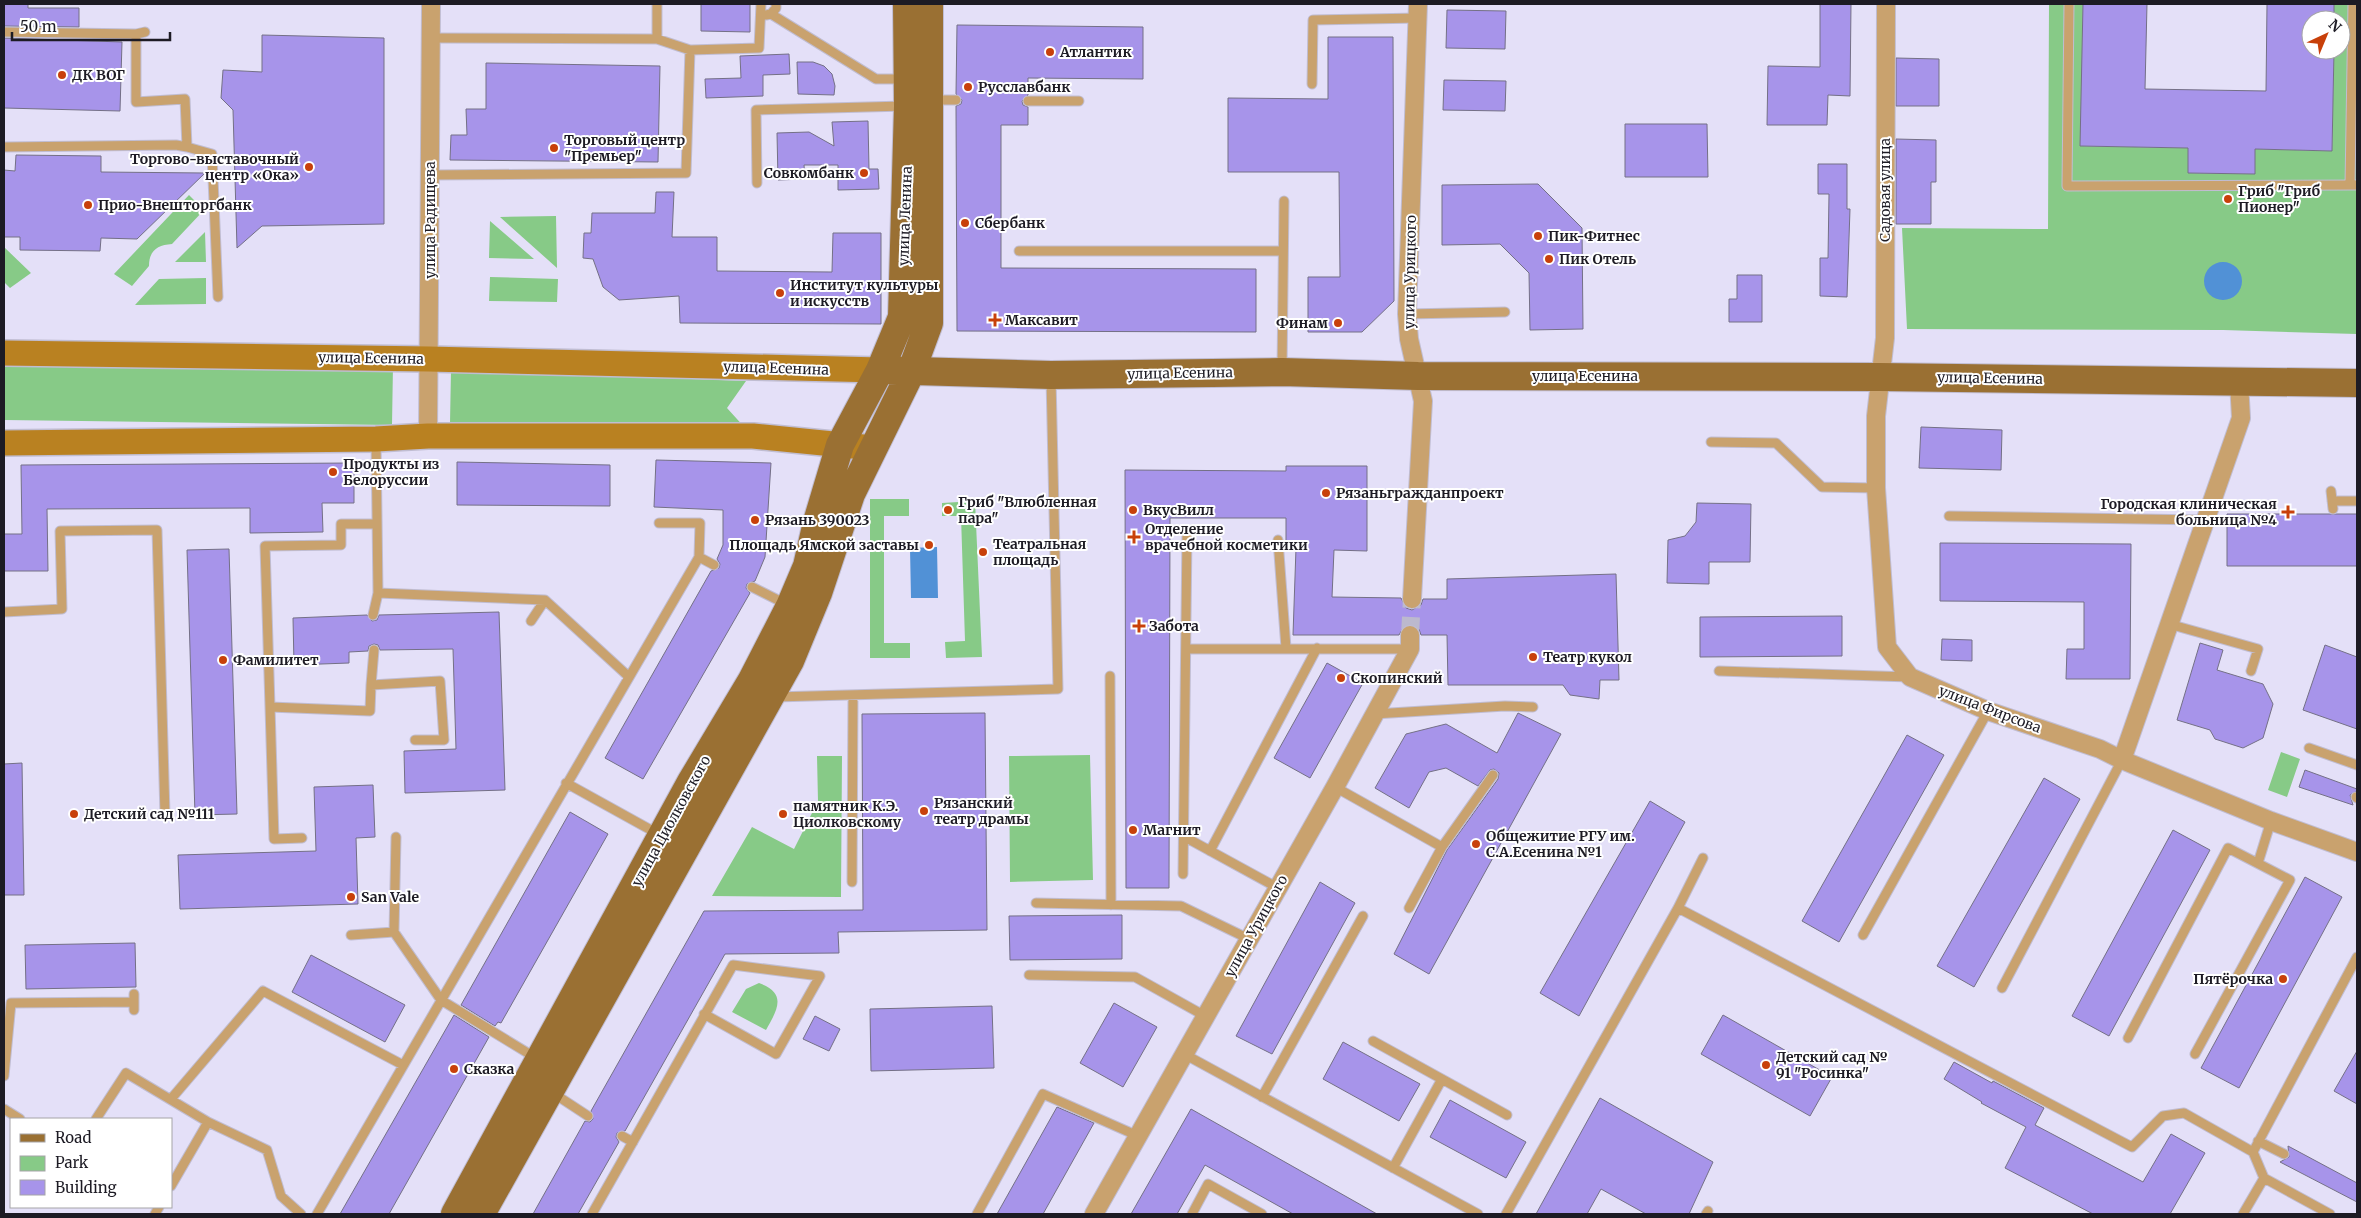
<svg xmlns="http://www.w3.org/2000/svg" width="2361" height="1218" font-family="Merriweather,serif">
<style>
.green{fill:#87ca87}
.water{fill:#5191d6}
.building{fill:#a794ea;stroke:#747086}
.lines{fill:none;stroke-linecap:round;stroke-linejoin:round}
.minor-tunnel{stroke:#bcb9ce;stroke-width:18;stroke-dasharray:18 9;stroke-linecap:butt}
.service-casing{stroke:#c0bdd2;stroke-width:11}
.minor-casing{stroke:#c0bdd2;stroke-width:20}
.secondary-casing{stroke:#c0bdd2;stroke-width:28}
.primary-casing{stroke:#c0bdd2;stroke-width:30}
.service{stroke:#c9a26e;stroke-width:9}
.minor{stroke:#c9a26e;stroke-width:18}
.secondary{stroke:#b98121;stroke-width:25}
.primary{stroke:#9a7033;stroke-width:28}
.poi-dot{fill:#c8400a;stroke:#fff;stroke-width:2}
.labels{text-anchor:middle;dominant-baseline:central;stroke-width:4;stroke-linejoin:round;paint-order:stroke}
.poi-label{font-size:14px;font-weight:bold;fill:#1d1b24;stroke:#fff;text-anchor:start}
.street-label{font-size:14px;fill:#1d1b24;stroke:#fff}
</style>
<rect width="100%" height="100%" fill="#e4e0f8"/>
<path class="green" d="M2049,4h34l-2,142 107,2v25l66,1 1,-25 77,2 2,-101h7v-30h-7v-16h23v330l-134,-4 -316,-1 -5,-101 146,1z
M189,195l15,15 -32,34c-15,1 -23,7 -23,22l-17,20 -18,-12z
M556,216l1,52 -57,-51z
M490,221l44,38 -45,-1z
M205,232l1,30h-31z
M4,247l27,26 -21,15 -6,-6z
M490,277l68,2 -1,23 -68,-1z
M206,278v26l-71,1 24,-26z
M4,360l389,5 -1,60 -388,-5z
M451,370l295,11 -19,27 19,21 -296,-6z
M870,499h39v17h-25v127h26v15h-40z
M975,501l7,156 -36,1 -1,-16 20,-1 -4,-125h-19v-13z
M2281,752l19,7 -13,38 -19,-7z
M1090,755l3,125 -83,2 -1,-126z
M817,756h25l-1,141 -129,-1 40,-69 42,22 24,-48z
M759,983c28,10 19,26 7,47l-34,-18 14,-23z"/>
<path class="water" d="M2204 281a19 19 0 1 1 38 0a19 19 0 1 1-38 0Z
M937,547l1,51h-27l-1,-50z"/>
<path class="building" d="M4,4h24v4h51v19l-75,-1z
M701,4h49v28l-49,-1z
M1820,4h31l-1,92 -22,-1 -1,30h-60l1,-59 52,1z
M2083,4h64l-2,85 121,2 1,-87h67v16h-23v30h23l-2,101 -77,-2v25l-67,-1v-25l-108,-2z
M1447,10l59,1 -1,38 -59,-1z
M957,25l186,2v52l-115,-1v17l-6,6 1,4 5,2v18h-27v143l255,1v63l-299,-1 -1,-225 5,-2 1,-4 -6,-6z
M262,35l122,3v186l-122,2 -25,22 -4,-138 -12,-12 2,-28 39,2z
M1328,37h65l1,264 -32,31h-54v-55h32l-1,-105h-111v-74l100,1z
M4,38l118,4 -2,69 -116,-3z
M789,54l1,20 -27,1v21l-57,2 -1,-19 36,-1 -1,-22z
M1896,58l43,1v47h-43z
M797,62h16l11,4 8,8 3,12 -1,9 -36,-1z
M486,63l174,3 -2,96 -208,-2 1,-25h16l-1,-26h20z
M1444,80l62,1 -1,30 -62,-1z
M868,121l1,48h9l1,20 -41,1v-25h-34l1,14 -27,1 -1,-47 32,-1 25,14 -2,-24z
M1625,124h82l1,53h-83z
M1896,139l40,1v42h-5v42h-35z
M16,155l85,1v16l104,1 -68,66 -36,-1 -1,13 -80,-1v-13h-16v-67l11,1z
M1818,164h29v45h3l-3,88 -27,-1v-38h8l1,-64h-11z
M1538,184l44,44 1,101 -53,1 -1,-57 -29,-29 -58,1v-60z
M656,192h18l-2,45h45v34l115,1 1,-39h48v91l-201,-1 -1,-27 -60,4 -16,-13 -10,-28 -10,-1 1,-25h7l1,-20h63z
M1737,275h25v47h-33v-23h8z
M1921,427l81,3 -1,40 -82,-2z
M656,460l115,3 -6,94 -10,24 -8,3 -1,4 4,5 -107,186 -38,-21 106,-187 8,-3 1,-4 -3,-5 6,-14v-35l-69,-3z
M457,462l153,3v41l-153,-1z
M354,463v40h-32l1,29 -73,1v-25l-203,1 1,62h-44v-37h18l-1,-69z
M1286,466h81v85l-33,-1 -2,47 69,1 5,10 6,2 9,-5 2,-6h24v-20l169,-5 3,106h-19l-1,19 -29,-4 -7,-10h-115l-1,-50h-26l-2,-6 -9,-5 -6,2 -5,9h-106l3,-87 -10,2v-32h-116l-1,370h-43l-1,-418 161,1z
M1697,503l54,1 -1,58h-41v22l-42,-1 1,-43 17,-4 11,-14z
M2227,514h130v52h-130z
M1940,543l191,1 -1,135h-64l1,-30h17v-47l-144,-1z
M229,549l8,265 -42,1 -8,-265z
M499,612l6,178 -100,3 -1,-42 52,-2 -3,-100 -73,1 -2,-5 -4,-1 -5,2 -1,5 -19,1v11l-55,2 -1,-47 74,-3 5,6 5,-1 2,-5z
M1842,616v40l-142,1v-40z
M1942,639l30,1v21l-31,-1z
M2200,643l23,7 -6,20 46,14 10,20 -10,34 -20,10 -28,-9 -5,-9 -33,-10z
M2325,645l32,12v72l-54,-19z
M1327,663l36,20 -53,95 -36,-20z
M985,713l2,217 -149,2 1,21 -114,1 -100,177 -8,2 -1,4 3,5 -41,72h-45l52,-93 5,1 3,-3 -2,-8 113,-200 159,-1 -1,-196z
M1518,713l43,21 -132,240 -35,-20 53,-104 51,-71 1,-6 -5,-4 -4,1 -12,16 -32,-18 -17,4 -20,36 -34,-20 31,-54 40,-10 51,29z
M1907,735l37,20 -105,187 -37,-21z
M22,763l2,132h-20v-131z
M2305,770l52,19v2l-7,4 3,10 -54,-18z
M2044,778l36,21 -106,188 -37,-21z
M373,785l2,52 -19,1 2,66 -178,5 -2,-54 138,-4 -2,-64z
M1650,801l35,21 -106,194 -39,-23z
M570,812l38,22 -107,189 -3,-1 -3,4 -34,-21z
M2173,830l37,20 -101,186 -37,-20z
M2305,877l37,20 -103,191 -38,-20z
M1320,882l35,21 -83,151 -36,-18z
M1122,915v44l-112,1 -1,-44z
M135,943l1,44 -110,2 -1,-44z
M311,955l94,50 -20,37 -93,-50z
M1114,1003l43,24 -34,60 -43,-24z
M992,1006l2,62 -123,3 -1,-62z
M454,1015l35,22 -100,177h-49z
M1723,1015l109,62 -22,39 -109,-62z
M815,1016l25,13 -11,22 -26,-12z
M1343,1042l77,42 -21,37 -76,-42z
M2357,1051v53l-23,-13z
M1954,1062l38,21 1,-2 51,27 -9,17 108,57 28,-48 34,19 -35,61h-77l-88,-46 21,-41 -45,-24 1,-1 -38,-23z
M1600,1098l113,64 -24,52h-43l-45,-25 -14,25h-51z
M1450,1100l76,42 -20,36 -76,-41z
M1057,1107l37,16 -51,91h-46z
M1191,1109l186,105h-84l-88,-49 -28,49h-46z
M2288,1146l69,37v19l-77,-40 9,-5z"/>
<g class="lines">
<path class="minor-tunnel" d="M1410,635l2,-36"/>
<defs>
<path id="service" d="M657,4v35
M2069,4l-2,182 290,-1
M771,14l105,65h29
M766,15l5,-1 5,-6v-4
M4,32l132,2 9,-2
M136,34v68l49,-3 2,48 25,7 6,143
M431,38l226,1 33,11 69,-2 2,-44
M1312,84l1,-64 106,-2
M931,100h25
M1028,101h51
M4,147l172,-2 11,2
M430,175l256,-2 4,-123
M757,183l-1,-73 149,-4
M2350,185l3,-181
M1019,251h264
M1407,314l98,-2
M1282,369l2,-168
M1711,442l65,1 46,44 54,1
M2331,491l2,18
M2332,501h25
M1949,516l254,4
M1278,540l8,108
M699,557l15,8
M752,587l36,18
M378,593l167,7 -14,21
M545,600l83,76
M4,612l58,-3 -2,-78 97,-1 8,285
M373,615l5,-22 -2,-152
M2169,624l89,25 -7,22
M1186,649h224
M374,650l-3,35 69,-4 4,59h-29
M1719,671l191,6
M1110,676l1,229
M775,697l283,-8 -7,-311
M270,707l-5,-161 76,-1v-21h36
M1374,714l131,-8 28,1
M2309,748l48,17
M566,783l94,52
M1335,787l107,60 -33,61
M2356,797l1,1
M1183,836l95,52
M396,837l-2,95 47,68 95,58
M302,838l-28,1 -4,-132 100,4 1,-26
M1442,847l51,-72
M1210,851l107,-203
M2258,863l13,-42
M1183,874l4,-340
M852,882l1,-186
M1036,903l145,3 68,33
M1678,908l454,239 31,-31 21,-3 69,39 104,-195
M351,935l43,-3
M1863,935l125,-224
M1029,975l106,2 70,39
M2002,988l120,-228
M134,994v16
M2128,1038l100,-190 62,32 -95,174
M1373,1041l134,74
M1184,1054l294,160
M4,1076l7,-73 123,-1
M553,1093l35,23
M1262,1097l101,-181
M171,1099l92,-108 140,74
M4,1109l16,10
M96,1119l30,-46 82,49 59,28 14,46 20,18
M622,1136l11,6
M2258,1141l26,13
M2253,1152l11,26 66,36
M1393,1168l49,-89
M171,1186l37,-64
M155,1214l4,-7
M317,1214l382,-657 1,-34h-41
M592,1214l141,-249 87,11 -44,78 -72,-40
M977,1214l66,-120 95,42
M1192,1214l16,-30 54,30
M1506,1214l172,-306 25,-50
M1706,1214l2,-3
M2243,1214l21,-36"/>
<path id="minor" d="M1886,4l-1,334 -9,78v72l11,159 23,30 78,34 112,38 22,11 149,61 86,31
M428,436l3,-432
M1412,599l11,-198 -14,-62 -2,-25 11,-310
M2122,760l119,-342 -2,-36
M1094,1214l241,-427 75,-138v-14"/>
<path id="secondary" d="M4,353l425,6 451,11
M4,443l372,-4 52,-3h325l120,12"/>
<path id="primary" d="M880,370l171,5 231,-3 136,4 462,1 477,6
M455,1214l236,-432 61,-102 38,-74 17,-40 10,-44 23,-77 40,-75 22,-53 6,-211 -1,-102
M481,1214l309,-553 28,-68 33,-99 60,-122 18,-49v-319"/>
</defs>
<use href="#service" class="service-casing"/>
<use href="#minor" class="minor-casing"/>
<use href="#secondary" class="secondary-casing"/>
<use href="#primary" class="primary-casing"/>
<use href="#service" class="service"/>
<use href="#minor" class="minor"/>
<use href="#secondary" class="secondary"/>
<use href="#primary" class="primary"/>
</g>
<g class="poi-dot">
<circle cx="1050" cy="52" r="5"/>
<circle cx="62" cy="75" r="5"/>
<circle cx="968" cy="87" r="5"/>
<circle cx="554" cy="148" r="5"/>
<circle cx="309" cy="167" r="5"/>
<circle cx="864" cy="173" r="5"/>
<circle cx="2228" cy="199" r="5"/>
<circle cx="88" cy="205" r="5"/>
<circle cx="965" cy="223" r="5"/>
<circle cx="1538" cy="236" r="5"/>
<circle cx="1549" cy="259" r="5"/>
<circle cx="780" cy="293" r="5"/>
<path d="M992.5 312.5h5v5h5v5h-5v5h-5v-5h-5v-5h5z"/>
<circle cx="1338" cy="323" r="5"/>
<circle cx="333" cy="472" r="5"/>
<circle cx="1326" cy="493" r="5"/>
<circle cx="948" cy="510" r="5"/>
<circle cx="1133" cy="510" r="5"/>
<path d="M2285.5 504.5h5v5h5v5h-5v5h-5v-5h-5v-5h5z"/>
<circle cx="755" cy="520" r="5"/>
<path d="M1131.5 529.5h5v5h5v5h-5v5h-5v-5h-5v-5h5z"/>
<circle cx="929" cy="545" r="5"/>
<circle cx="983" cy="552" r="5"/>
<path d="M1136.5 618.5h5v5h5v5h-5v5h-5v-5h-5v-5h5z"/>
<circle cx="1533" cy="657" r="5"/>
<circle cx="223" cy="660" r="5"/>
<circle cx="1341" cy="678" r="5"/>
<circle cx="924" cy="811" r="5"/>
<circle cx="74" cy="814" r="5"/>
<circle cx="783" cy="814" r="5"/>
<circle cx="1133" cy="830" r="5"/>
<circle cx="1476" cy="844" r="5"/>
<circle cx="351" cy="897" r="5"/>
<circle cx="2283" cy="979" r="5"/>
<circle cx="1766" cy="1065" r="5"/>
<circle cx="454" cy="1069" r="5"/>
</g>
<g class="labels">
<g class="poi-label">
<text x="1060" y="52">Атлантик</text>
<text x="72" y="75">ДК ВОГ</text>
<text x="978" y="87">Русславбанк</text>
<text x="564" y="140">Торговый центр<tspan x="564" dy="16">"Премьер"</tspan></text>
<text x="299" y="159" text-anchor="end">Торгово-выставочный<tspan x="299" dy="16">центр «Ока»</tspan></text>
<text x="854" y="173" text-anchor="end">Совкомбанк</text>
<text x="2238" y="191">Гриб "Гриб<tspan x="2238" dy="16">Пионер"</tspan></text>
<text x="98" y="205">Прио-Внешторгбанк</text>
<text x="975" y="223">Сбербанк</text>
<text x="1548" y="236">Пик-Фитнес</text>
<text x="1559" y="259">Пик Отель</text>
<text x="790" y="285">Институт культуры<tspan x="790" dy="16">и искусств</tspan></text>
<text x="1005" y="320">Максавит</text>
<text x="1328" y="323" text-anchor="end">Финам</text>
<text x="343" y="464">Продукты из<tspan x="343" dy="16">Белоруссии</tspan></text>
<text x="1336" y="493">Рязаньгражданпроект</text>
<text x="958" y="502">Гриб "Влюбленная<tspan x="958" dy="16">пара"</tspan></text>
<text x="2277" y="504" text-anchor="end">Городская клиническая<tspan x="2277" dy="16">больница №4</tspan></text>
<text x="1143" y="510">ВкусВилл</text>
<text x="765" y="520">Рязань 390023</text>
<text x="1145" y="529">Отделение<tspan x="1145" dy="16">врачебной косметики</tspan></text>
<text x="993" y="544">Театральная<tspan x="993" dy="16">площадь</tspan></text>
<text x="919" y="545" text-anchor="end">Площадь Ямской заставы</text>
<text x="1149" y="626">Забота</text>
<text x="1543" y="657">Театр кукол</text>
<text x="233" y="660">Фамилитет</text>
<text x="1351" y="678">Скопинский</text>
<text x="934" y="803">Рязанский<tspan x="934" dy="16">театр драмы</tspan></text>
<text x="793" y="806">памятник К.Э.<tspan x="793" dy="16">Циолковскому</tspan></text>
<text x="84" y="814">Детский сад №111</text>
<text x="1143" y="830">Магнит</text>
<text x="1486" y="836">Общежитие РГУ им.<tspan x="1486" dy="16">С.А.Есенина №1</tspan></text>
<text x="361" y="897">San Vale</text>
<text x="2273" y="979" text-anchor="end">Пятёрочка</text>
<text x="1776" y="1057">Детский сад №<tspan x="1776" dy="16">91 "Росинка"</tspan></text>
<text x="464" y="1069">Сказка</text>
</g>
<g class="street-label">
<text transform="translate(1885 190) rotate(-90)">Садовая улица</text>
<text transform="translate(905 216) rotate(-88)">улица Ленина</text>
<text transform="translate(430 220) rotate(-90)">улица Радищева</text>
<text transform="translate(1410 272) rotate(-89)">улица Урицкого</text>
<text transform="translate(371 358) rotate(1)">улица Есенина</text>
<text transform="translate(776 368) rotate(2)">улица Есенина</text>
<text transform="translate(1180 373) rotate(-1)">улица Есенина</text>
<text x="1585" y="376">улица Есенина</text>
<text transform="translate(1990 378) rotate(1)">улица Есенина</text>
<text transform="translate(1990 709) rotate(21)">улица Фирсова</text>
<text transform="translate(671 821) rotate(-61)">улица Циолковского</text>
<text transform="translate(1256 926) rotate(-61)">улица Урицкого</text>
</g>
</g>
<rect width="2361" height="1218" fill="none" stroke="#1d1b24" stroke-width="10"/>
<rect x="10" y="1118" width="162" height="90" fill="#ffffff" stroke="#a5a4a7"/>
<rect x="20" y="1134" width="25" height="8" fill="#9a7033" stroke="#a5a4a7"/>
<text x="55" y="1143" font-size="15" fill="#1d1b24">Road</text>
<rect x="20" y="1156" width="25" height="15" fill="#87ca87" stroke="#a5a4a7"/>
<text x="55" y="1168" font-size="15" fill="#1d1b24">Park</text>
<rect x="20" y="1180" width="25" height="15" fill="#a794ea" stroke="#a5a4a7"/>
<text x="55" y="1193" font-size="15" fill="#1d1b24">Building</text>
<g transform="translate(2326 35) rotate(44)"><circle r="24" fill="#ffffff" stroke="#a5a4a7"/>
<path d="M0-4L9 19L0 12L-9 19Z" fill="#c8400a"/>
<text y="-8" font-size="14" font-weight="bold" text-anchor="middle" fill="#1d1b24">N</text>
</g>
<path d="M12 32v8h158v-8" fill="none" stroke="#1d1b24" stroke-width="2.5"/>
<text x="20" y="32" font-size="15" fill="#1d1b24" stroke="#ffffff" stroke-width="4" paint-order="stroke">50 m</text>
</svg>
